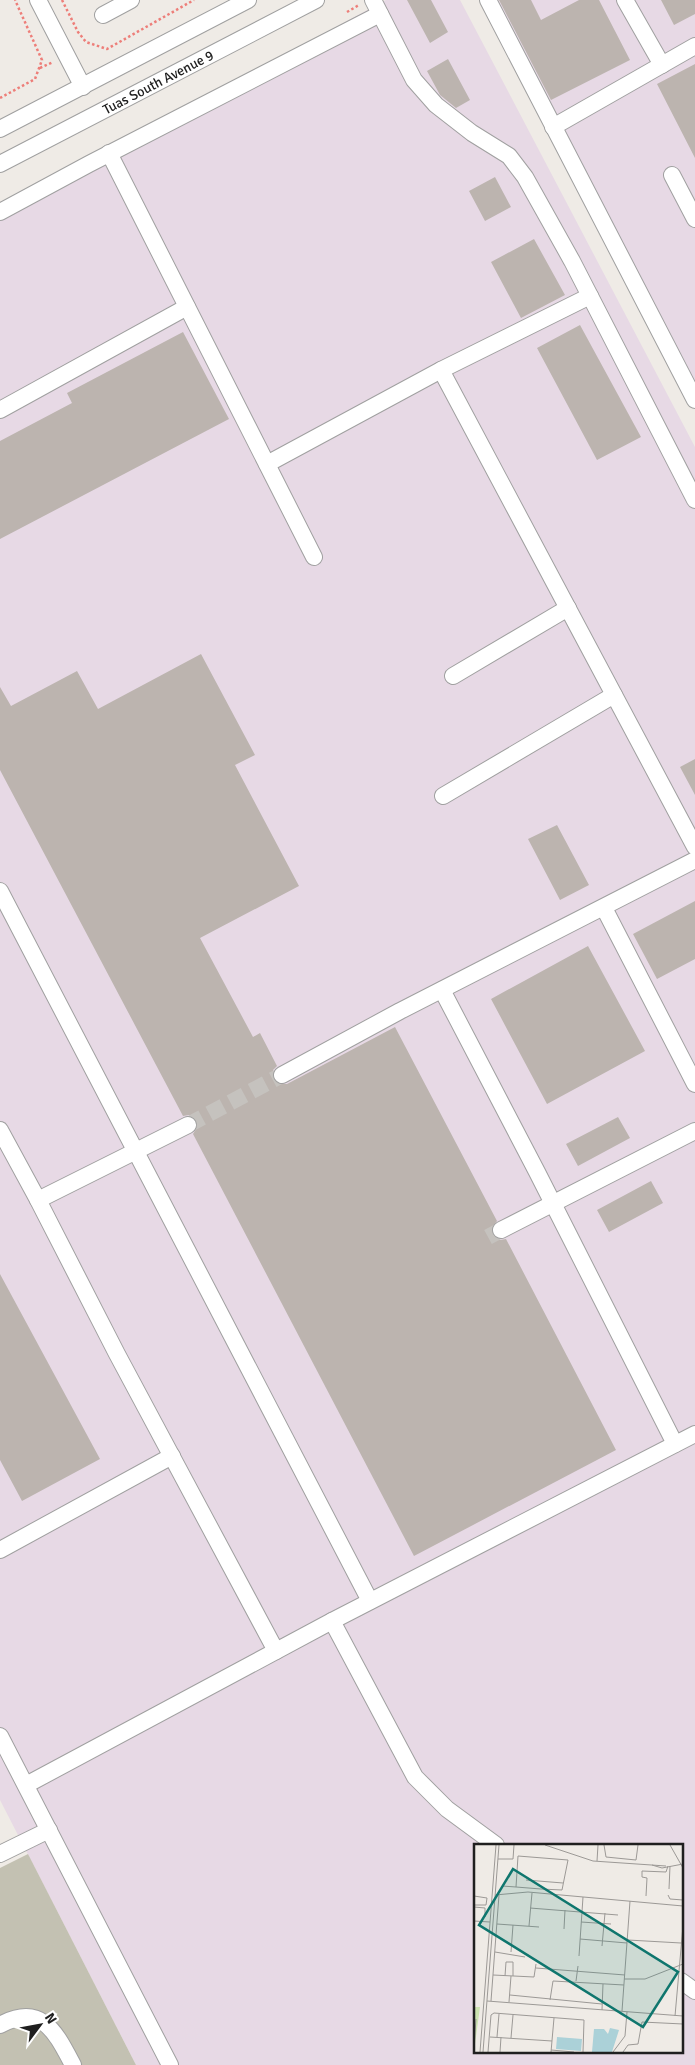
<svg xmlns="http://www.w3.org/2000/svg" width="695" height="2065" font-family="Signika,sans-serif">
<style>
.industrial{fill:#e7d9e5;fill-rule:evenodd}
.construction{fill:#c3c1b2}
.building{fill:#bcb4af}
.lines{fill:none;stroke-linecap:round;stroke-linejoin:round}
.minor-tunnel{stroke:#c5c2be;stroke-width:16;stroke-dasharray:16 8;stroke-linecap:butt}
.minor-casing{stroke:#a0a0a0;stroke-width:18}
.path{stroke:#ed7e79;stroke-width:2.5;stroke-dasharray:2.5 2.5;stroke-linecap:butt}
.minor{stroke:#fff;stroke-width:16}
.labels{text-anchor:middle;dominant-baseline:central;stroke-width:5;stroke-linejoin:round;paint-order:stroke}
.street-label{font-size:14px;fill:#1f1f1f;stroke:#fff}
.inset-road{fill:none;stroke:#9c9996;stroke-width:1}
.view{fill:#0f766e;fill-opacity:0.15;stroke:#0f766e;stroke-width:2.5}
.inset-edge{fill:none;stroke:#1f1f1f;stroke-width:2.5}
</style>
<rect width="100%" height="100%" fill="#efebe6"/>
<path class="industrial" d="M386,0h74l235,447v1618h-559l-136,-265v-1592zM475,1845h206v206h-206z
M484,0h211v403z"/>
<path class="construction" d="M28,1854l108,211h-136v-197z"/>
<path class="building" d="M407,0h24l17,32 -18,11z
M499,0h32l10,20 38,-20h20l31,60 -79,40z
M661,0h34v14l-21,11z
M448,59l22,41 -14,8 -16,-13 -13,-24z
M695,64v94l-38,-74z
M495,177l16,30 -26,14 -16,-30z
M534,239l31,56 -44,23 -30,-56z
M580,325l61,112 -44,23 -60,-112z
M183,332l46,87 -229,120v-98l72,-38 -5,-10z
M201,654l54,101 -20,10 64,121 -99,52 53,99 7,-4 17,33 -4,4v9l4,5h10l108,-57 102,194 -6,8 1,6 8,5 6,-1 110,211 -202,106 -221,-422 5,-8 -1,-6 -8,-5 -6,1 -183,-346v-83l11,19 66,-35 21,38z
M695,759v36l-15,-28z
M557,825l32,60 -29,15 -32,-61z
M695,901v58l-38,20 -24,-45z
M588,946l57,105 -98,53 -56,-105z
M618,1117l12,21 -52,28 -12,-22z
M651,1181l12,22 -54,29 -12,-22z
M0,1274l100,185 -78,42 -22,-41z"/>
<g class="lines">
<path class="minor-tunnel" d="M188,1125l94,-50
M488,1237l13,-7"/>
<defs>
<g id="minor">
<path d="M38,0l45,87"/>
<path d="M373,0l41,80 22,25 36,28 37,23 16,21 47,84 123,239"/>
<path d="M488,0l207,400"/>
<path d="M625,0l37,65"/>
<path d="M103,15l28,-15"/>
<path d="M553,127l142,-81"/>
<path d="M0,129l248,-129"/>
<path d="M109,153l205,404"/>
<path id="s1" d="M0,164l316,-164"/>
<path d="M672,175l23,44"/>
<path d="M0,212l89,-48 291,-150"/>
<path d="M441,370l254,477"/>
<path d="M0,410l187,-103"/>
<path d="M267,464l174,-94 149,-74"/>
<path d="M453,676l115,-68"/>
<path d="M443,796l171,-101"/>
<path d="M0,891l370,710"/>
<path d="M604,908l91,176"/>
<path d="M442,990l95,182 138,272"/>
<path d="M282,1075l118,-64 295,-151"/>
<path d="M0,1130l38,70 79,154 159,297"/>
<path d="M38,1200l150,-75"/>
<path d="M501,1230l194,-99"/>
<path d="M0,1550l172,-94"/>
<path d="M332,1621l83,156 32,32 49,36"/>
<path d="M0,1736l170,329"/>
<path d="M26,1785l306,-164 363,-187"/>
<path d="M0,1854l49,-24"/>
<path d="M681,1981l14,10"/>
<path d="M0,2025c42,-23 56,8 73,40"/>
</g>
</defs>
<use href="#minor" class="minor-casing"/>
<path class="path" d="M62,0l16,32 8,10 21,7 87,-49
M347,12l12,-7
M40,68l13,-6
M0,98l35,-19 7,-19 -27,-60"/>
<use href="#minor" class="minor"/>
</g>
<g class="labels">
<g class="street-label">
<text stroke="none"><textPath href="#s1" startOffset="178">Tuas South Avenue 9</textPath></text>
</g>
</g>
<g transform="translate(474 1844)">
<rect width="209" height="209" fill="#efebe6"/>
<path d="M0,163h6l-6,44z" fill="#cde4b1"/>
<path d="M136,184l9,2 -7,22h-20l2,-23h10l4,5zM83,193l25,2 -1,12 -25,-2z" fill="#abd1d8"/>
<path class="inset-road" d="M71,1l48,16 73,5M130,1l2,12 30,3 2,-15M196,1l13,23M24,15h15l1,-14M123,17l1,-16M178,21l10,3 21,-4M52,36l37,3M28,42l14,1 25,2 21,1 6,-30 -50,-4 -2,31M195,45l1,-23M21,51l33,-3 155,14M194,51l2,4 13,1M0,52l13,2 -1,7h-12M172,52l1,-18 -5,-1v-6l24,1 2,-6M0,63l11,1v9M56,64l88,7M0,77l16,1M107,78l30,2M23,80l42,3M55,82l3,-33M90,85l1,-19M106,95l47,4M154,96l53,3M128,102l3,-33M21,108l30,5M37,108l2,-27M105,112l4,-59M62,124l89,7M19,131l41,2 2,-13M31,132l1,-14h7v14M150,135h21l38,-15M102,137l2,-15M36,151l92,9M76,156l3,-19 71,4M13,157l196,15M17,157l8,-106M35,158l2,-26M128,166l1,-26M148,167l8,-110M201,172l8,-90M16,193l62,4M23,193l2,-23M37,194l2,-23M0,203l2,-28M77,206l23,2M6,208l16,-207M9,208l16,-207M14,208l3,-37 3,-2 90,7 -1,32M26,208l1,-15M77,208l3,-34M139,208l12,-16 2,-24M149,208l5,-7 10,-1 4,-22 41,2"/>
<path class="view" d="M39,25l165,103 -35,55 -164,-102z"/>
<rect width="209" height="209" class="inset-edge"/>
</g>
<g transform="translate(40 2025) rotate(58)" stroke="#ffffff" stroke-width="4" paint-order="stroke">
<path d="M0-4L9 19L0 12L-9 19Z" fill="#1f1f1f"/>
<text y="-8" font-size="14" font-weight="bold" text-anchor="middle" fill="#1f1f1f">N</text>
</g>
</svg>
